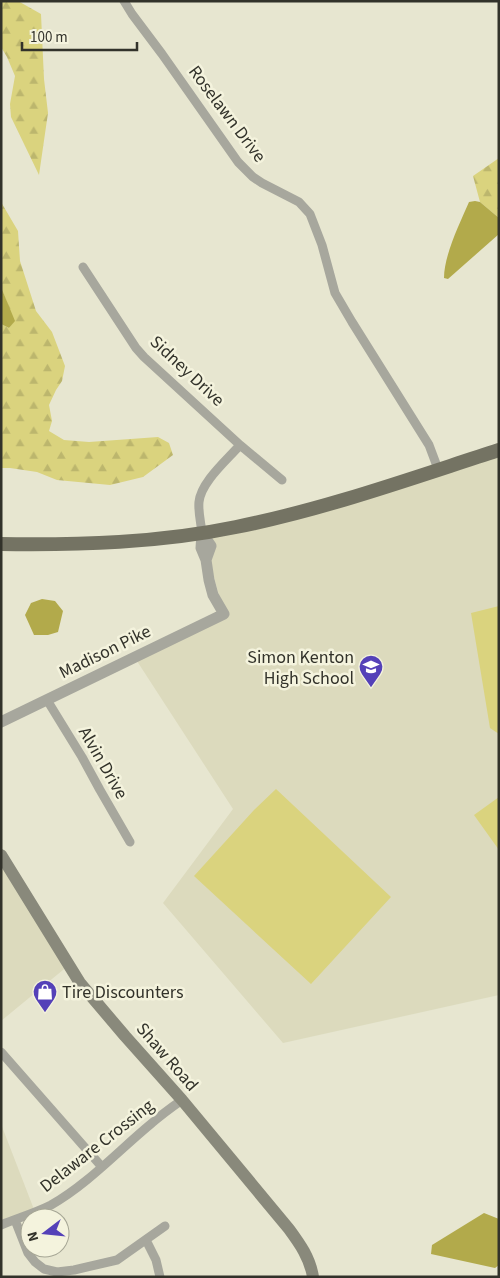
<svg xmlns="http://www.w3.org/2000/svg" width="500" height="1278" font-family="'Source Sans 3',sans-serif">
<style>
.built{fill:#dcdabd}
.forest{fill:url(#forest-firs)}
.pitch{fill:#dad37e}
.water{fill:#b2aa4b}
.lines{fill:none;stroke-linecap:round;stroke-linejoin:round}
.minor{stroke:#a7a79d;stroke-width:9}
.tertiary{stroke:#a7a79d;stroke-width:11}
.secondary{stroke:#89897b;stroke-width:12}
.primary{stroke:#747363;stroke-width:14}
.labels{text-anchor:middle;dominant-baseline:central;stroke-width:5;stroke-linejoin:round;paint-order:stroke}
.street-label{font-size:18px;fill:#32322a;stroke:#f4f3dd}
.poi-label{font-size:18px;fill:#32322a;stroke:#f4f3dd;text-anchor:end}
</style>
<defs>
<pattern id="forest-firs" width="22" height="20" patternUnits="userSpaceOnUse" patternTransform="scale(1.25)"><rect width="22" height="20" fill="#dad37e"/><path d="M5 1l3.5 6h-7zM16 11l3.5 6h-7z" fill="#bcb66d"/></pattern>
</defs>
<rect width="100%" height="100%" fill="#e7e6d0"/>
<path class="built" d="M499,450v545l-216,48 -120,-140 70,-94 -98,-151 89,-44 -22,-81z
M1,855l68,110 -68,56z
M1,1124l34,88 -34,13z"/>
<path class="forest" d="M1,1h17l23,13 3,65 4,34 -9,62 -28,-58 -1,-13 5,-28 -8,-19 -6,-10z
M499,158v60l-19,-16 -7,-26z
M1,202l17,29 2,30 16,50 16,21 13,34 -3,15 -6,9 -7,15 3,16 -3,10 15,9 25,2 69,-5 11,6 4,12 -30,22 -33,8 -53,-5 -20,-8 -27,-4h-9v-144l8,4 5,-7 -13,-34z"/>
<path class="pitch" d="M499,606v128l-9,-6 -19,-115z
M276,789l115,108 -80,87 -117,-108 60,-66z
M499,797v53l-25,-35z"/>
<path class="water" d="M475,201l5,1 19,16v16l-51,45 -4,-1c0,-23 16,-55 25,-76z
M1,287l14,34 -6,7 -8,-4z
M42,599l13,2 8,10 -5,21 -10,3h-14l-9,-20 6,-12z
M484,1213l15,6v46l-4,3 -64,-14 1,-9z"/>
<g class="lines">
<path class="minor" d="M124,1l8,13 30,40 76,108 15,15 9,6 37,19 11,12 12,31 13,48 17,29 77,123 9,24
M83,267l53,81 8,9 96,88 42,35
M202,533c-1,-10 -4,-21 -3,-31 2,-20 28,-42 41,-57
M47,700l35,57 18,33 30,52
M1,1052l101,115
M15,1220l13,33 7,9 9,7 13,3 17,-2 43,-10 48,-34
M1,1225c17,-7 34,-12 50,-20 37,-21 68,-55 101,-82 9,-8 20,-16 30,-23
M146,1240l10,20 4,17"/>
<path class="tertiary" d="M202,533l9,13 -5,14
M1,722l223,-108 -11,-19 -4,-15 -3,-20 -5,-12 1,-15"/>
<path class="secondary" d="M1,855l79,128 45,53 57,64 107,129c11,15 21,29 24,48"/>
<path class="primary" d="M1,544c79,1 158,-1 235,-17 90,-18 176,-49 263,-77"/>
</g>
<defs>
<symbol id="school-pin" viewBox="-11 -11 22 30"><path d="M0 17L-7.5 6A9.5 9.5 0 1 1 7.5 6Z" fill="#5441b8" stroke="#f4f3dd"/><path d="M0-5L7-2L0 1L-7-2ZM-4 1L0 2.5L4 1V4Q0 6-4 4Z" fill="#fff"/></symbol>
<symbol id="shop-pin" viewBox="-11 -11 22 30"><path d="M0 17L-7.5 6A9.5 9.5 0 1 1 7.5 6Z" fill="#5441b8" stroke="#f4f3dd"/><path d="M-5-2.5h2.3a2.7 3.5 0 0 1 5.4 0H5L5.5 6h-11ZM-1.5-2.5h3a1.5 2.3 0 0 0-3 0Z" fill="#fff"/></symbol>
</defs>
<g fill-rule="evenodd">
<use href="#school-pin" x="357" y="653" width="28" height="38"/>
<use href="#shop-pin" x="31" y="978" width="28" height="38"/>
</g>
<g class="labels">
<g class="street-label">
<text transform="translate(227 114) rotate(53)">Roselawn Drive</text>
<text transform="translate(187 371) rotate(43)">Sidney Drive</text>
<text transform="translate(105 652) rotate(-26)">Madison Pike</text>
<text transform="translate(103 763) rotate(60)">Alvin Drive</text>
<text transform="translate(167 1057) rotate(49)">Shaw Road</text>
<text transform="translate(97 1146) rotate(-38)">Delaware Crossing</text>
</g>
<g class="poi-label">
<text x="354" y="657">Simon Kenton<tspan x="354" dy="21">High School</tspan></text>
<text x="62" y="992" text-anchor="start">Tire Discounters</text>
</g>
</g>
<rect width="500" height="1278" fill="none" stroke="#32322a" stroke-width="5"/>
<g transform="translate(45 1233) rotate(254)"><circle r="24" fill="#f4f3dd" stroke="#a6a695"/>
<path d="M0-4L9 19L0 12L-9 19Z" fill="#5441b8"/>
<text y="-8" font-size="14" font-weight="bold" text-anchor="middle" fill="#32322a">N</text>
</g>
<path d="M22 42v8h115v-8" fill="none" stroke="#32322a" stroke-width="2.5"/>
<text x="30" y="42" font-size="15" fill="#32322a" stroke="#f4f3dd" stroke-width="4" paint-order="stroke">100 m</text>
</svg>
